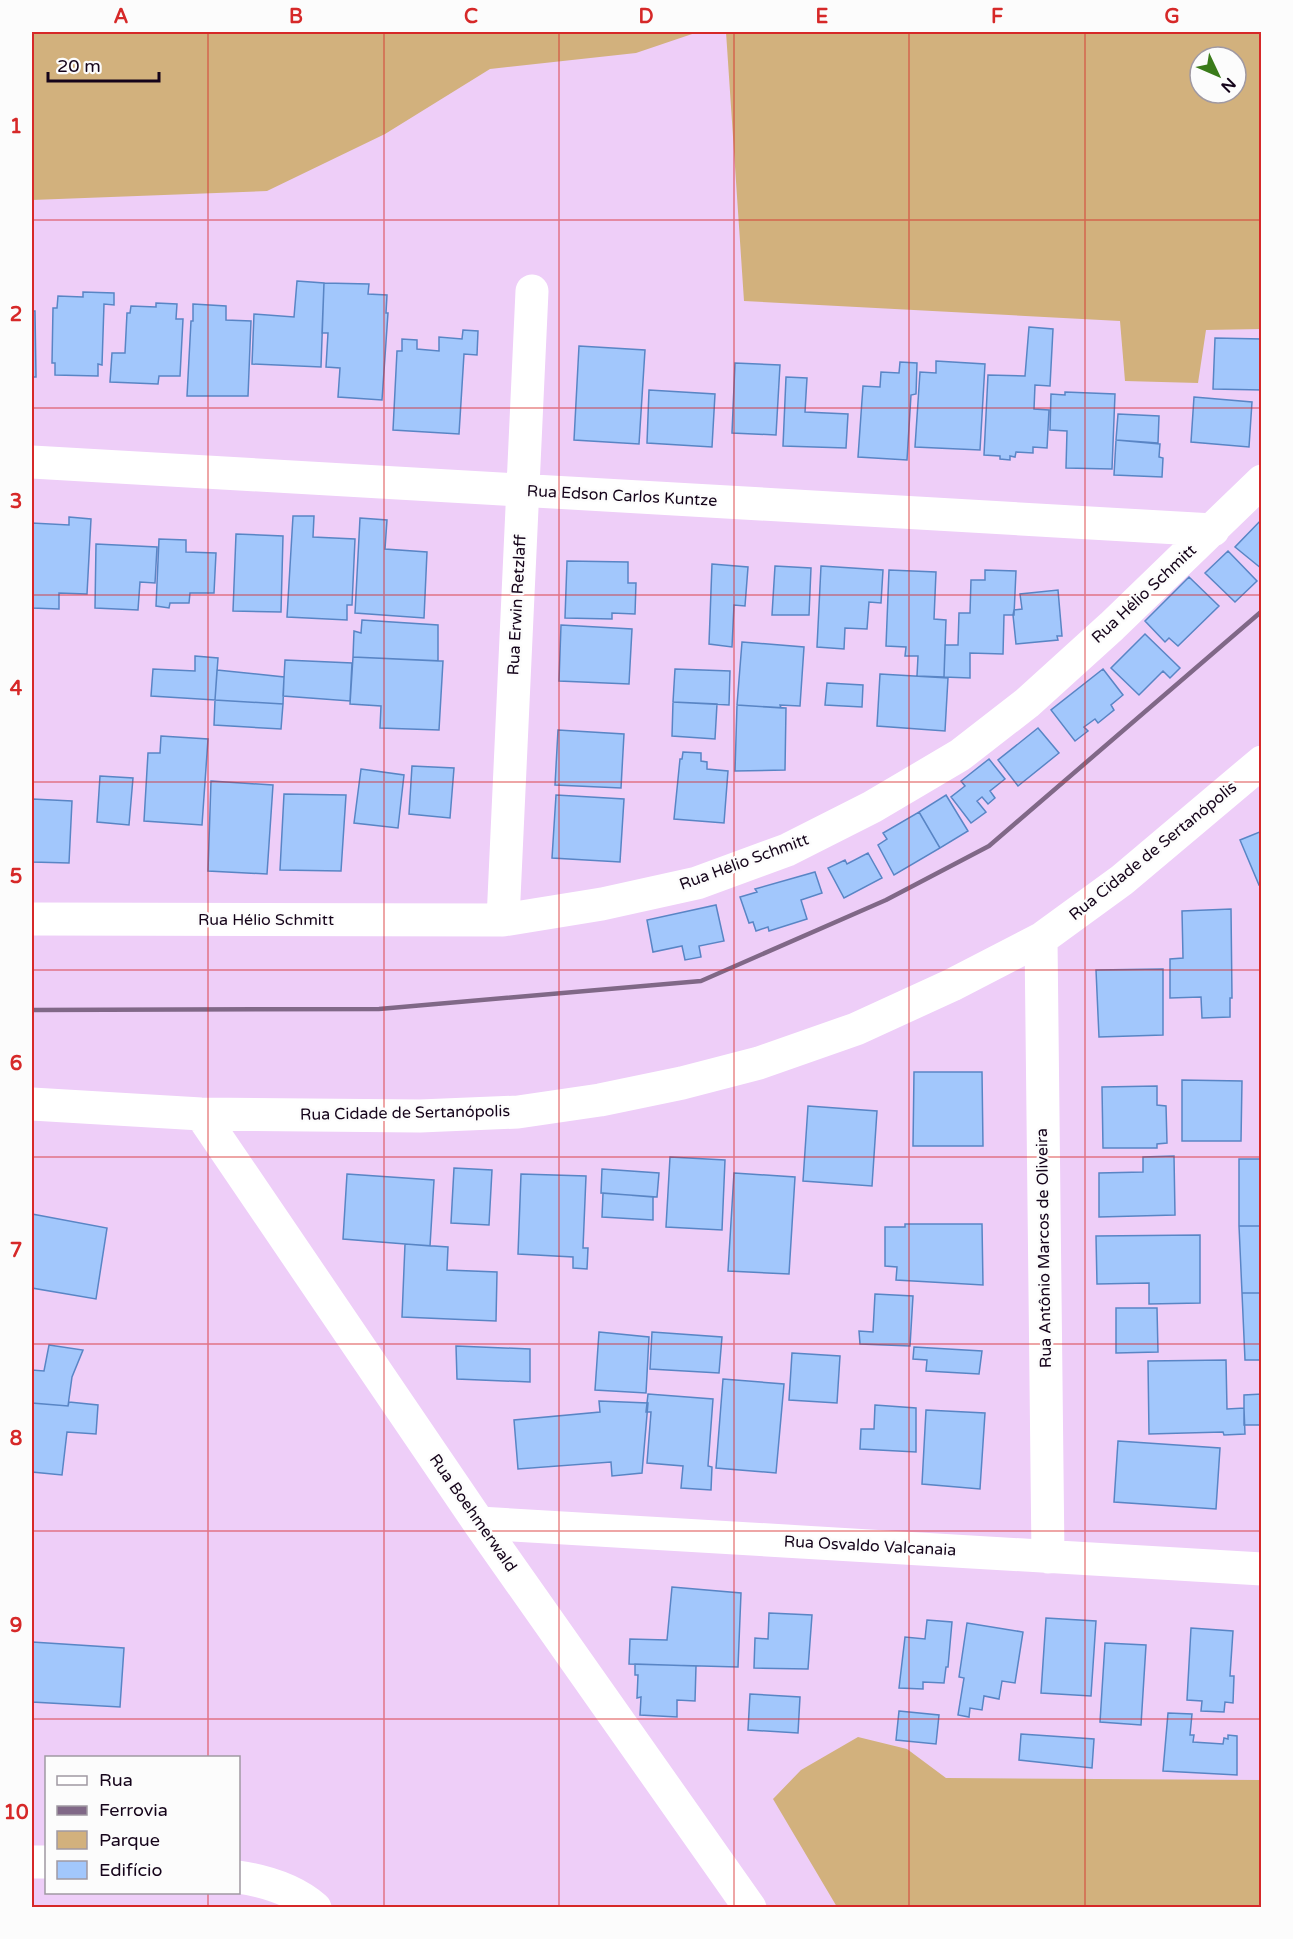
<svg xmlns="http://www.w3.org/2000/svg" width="1293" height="1939" font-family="'Varela Round',sans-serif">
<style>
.green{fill:#d2b17d;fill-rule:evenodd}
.building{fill:#a2c7fc;stroke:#5985c5;stroke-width:1.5}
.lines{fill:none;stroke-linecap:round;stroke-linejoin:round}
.street{stroke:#fff;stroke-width:33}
.rail{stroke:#806887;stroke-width:4.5}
.grid{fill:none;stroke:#d62828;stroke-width:1.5;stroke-opacity:0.55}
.labels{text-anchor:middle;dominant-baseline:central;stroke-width:5;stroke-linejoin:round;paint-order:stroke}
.street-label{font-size:16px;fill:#15041a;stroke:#fcfcfc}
.neatline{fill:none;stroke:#d62828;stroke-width:2}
.grid-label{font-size:20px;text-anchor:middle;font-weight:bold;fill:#d62828}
</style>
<rect width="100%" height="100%" fill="#eecef8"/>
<path class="green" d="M32,32h666l-62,21 -146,16 -105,65 -118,57 -235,9z
M726,32h535v297l-55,1 -8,53 -73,-2 -5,-60 -376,-20zM1200,57h36v36h-36z
M858,1737l49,12 39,29 315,2v127h-424l-64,-108 28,-29z"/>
<path class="building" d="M297,281l27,2 -3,84 -69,-3 2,-50 40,3z
M324,283l45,1 -1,10 19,1 -1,18h2l-6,87 -44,-3 2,-29 -14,-1 2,-34h-6z
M83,292l31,1v12l-10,-1 -2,61 -4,-1v12l-43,-1v-12h-3l1,-55h4l1,-12 25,1z
M156,303l21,1 -1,15h7l-3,57h-21l-1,8 -48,-2 2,-29h13l2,-40h3l1,-7 25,1z
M193,304l33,2v14l25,1 -3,75h-61l4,-75h2z
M32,311h3l1,66h-4z
M1029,327l24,2 -3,57 -15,-1 -1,24 15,1 -2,38 -14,-1v6l-17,-1 -1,5 -5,-1v4l-10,-1v-3l-16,-1 4,-80 37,1z
M463,330l15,1 -1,24 -13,-1 -5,80 -66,-4 4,-79h5v-12l15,1v9l22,2v-14l23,2z
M1215,338l47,1v51l-49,-1z
M579,346l66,4 -6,94 -65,-4z
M936,361l49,3 -5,86 -65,-3 5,-75 16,1z
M900,362l17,1 -1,31 -5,1 -4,65 -49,-3 5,-71 17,1 1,-15 18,1z
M735,363l45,2 -4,70 -44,-2z
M786,377l21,1 -2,34 43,2 -2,34 -63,-2z
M649,390l66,4 -3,53 -65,-4z
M1065,392l50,2 -3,75 -46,-1 1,-37 -17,-1 1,-36 14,1z
M1194,397l58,5 -3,45 -58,-5z
M1118,414l41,2 -1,27 -42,-3z
M1116,440l44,4 -1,13 4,1 -1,19 -48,-2z
M293,516h21l-1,21 42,2 -3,66h-5v15l-60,-3z
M69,517l22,2 -4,75 -28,-1v16l-27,-1v-85l37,2z
M360,518l27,2 -2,29 42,3 -3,66 -69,-5z
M1262,519v50l-27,-22z
M236,534l47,2 -2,76 -48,-1z
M159,539l27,1v12l30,1 -2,40h-24l-1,10h-19l-1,5 -13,-2z
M96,544l61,3 -2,36 -15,-1 -2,28 -43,-2z
M1228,551l29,30 -22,21 -30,-29z
M567,561l61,1v21h8l-1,31 -23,-1v6l-47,-1z
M712,564l36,3 -3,39 -11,-1 -2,42 -23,-3z
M775,566l36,2 -2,47h-37z
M821,566l62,4 -2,33 -12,-1 -2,27 -22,-1 -1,21 -27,-2z
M889,570l47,2 -2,47 12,1 -2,57 -27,-1 1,-20h-13l1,-9 -20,-1z
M985,570l31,1 -2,44h-10l-1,39 -33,-1v25l-26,-1 1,-32h13l1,-32h11l1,-33h14z
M1189,577l30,29 -41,40 -9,-8 -4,4 -20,-21z
M1058,590l4,46h-5l1,4 -42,4 -3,-29 1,-5 8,-1 -2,-15z
M362,620l76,5v36l-85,-4 1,-26 7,2z
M561,625l71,4 -3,55 -70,-3z
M1145,634l35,34 -10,10 -7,-7 -24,24 -28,-27z
M742,642l62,5 -4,59 -20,-1 1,3 -44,-3z
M195,656l23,2 -3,42 -64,-4 2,-27 42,2z
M353,657l90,4 -4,69 -59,-2 1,-22 -31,-2z
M285,660l67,3 -2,38 -67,-5z
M675,669l55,2 -1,34 -56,-3z
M1103,669l20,26 -12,10 3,5 -16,13 -3,-4 -11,8 4,4 -13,10 -24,-31z
M217,670l67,7 -1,27 -68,-4z
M880,674l68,4 -3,53 -68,-5z
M827,683l36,2 -1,22 -37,-2z
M215,700l68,4 -2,25 -67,-4z
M673,702l44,2 -2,35 -43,-3z
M737,705l49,3 -1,62 -50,1z
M1038,728l21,25 -41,33 -20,-26z
M558,730l66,4 -3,54 -66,-3z
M161,736l47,3 -6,86 -58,-4 4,-68h12z
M683,752l18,1v8l6,1v7l21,2 -4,52 -50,-4 6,-60h2z
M989,759l16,20 -15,12 5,7 -7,6 -6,-7 -5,4 9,11 -15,11 -20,-26 14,-11 -4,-5z
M412,766l42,2 -4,50 -41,-4z
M361,769l43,6 -6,53 -44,-5z
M100,776l33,2 -4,47 -32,-3z
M211,781l62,4 -6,89 -59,-3z
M284,794l62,1 -5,76 -61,-1z
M556,795l68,4 -4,63 -68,-4z
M946,795l22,36 -28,17 -21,-36z
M32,799l40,2 -3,62 -37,-1z
M919,812l21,36 -46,27 -16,-30 9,-6 -4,-6z
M1262,831v53l-3,1 -19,-45z
M868,853l14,25 -38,20 -16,-30 17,-8 2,4z
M815,872l7,21 -21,7 6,19 -38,12 -1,-4 -12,4 -3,-9 -4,1 -9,-26 17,-5 -2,-3z
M716,905l8,36 -25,5 2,11 -16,3 -3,-14 -29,6 -6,-32z
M1231,909l1,89h-2v19l-28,1 -1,-21 -31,1v-39l13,-1 -1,-47z
M1163,969v66l-64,2 -3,-67z
M914,1072h68l1,74h-70z
M1182,1080l60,1 -1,60h-59z
M1157,1086v19l9,1 1,37 -10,1v4h-54l-1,-61z
M808,1106l69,5 -5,75 -69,-5z
M1174,1156l1,59 -76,2v-44l44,-1v-15z
M670,1157l55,3 -3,70 -56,-3z
M1239,1159h23v67h-23z
M454,1168l38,2 -3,55 -38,-2z
M602,1169l57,4 -2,24 -56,-4z
M734,1173l61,4 -6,97 -61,-3z
M347,1174l87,6 -4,66 -87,-7z
M521,1174l65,2 -3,72h5l-1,21 -14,-1v-11l-55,-3z
M603,1193l50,4v23l-51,-3z
M32,1214l75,14 -11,71 -64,-11z
M905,1224h77l1,61 -87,-5 1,-13 -12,-1v-39h20z
M1239,1226h23v67h-20z
M1200,1235v68l-51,1v-21l-52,1 -1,-48z
M405,1244l43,3 -1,23 50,2 -1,49 -94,-4z
M1242,1293h20v67h-17z
M875,1294l38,2 -3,50 -50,-2 -1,-13 14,1z
M1116,1308h41l1,44 -42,1z
M599,1332l50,5 -3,56 -51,-3z
M652,1332l70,5 -3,36 -69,-4z
M49,1345l34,5 -11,27 -4,29 -36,-3v-33l12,1z
M456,1346l74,3v33l-73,-3z
M914,1347l68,4 -3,23 -53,-3 1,-11 -14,-1z
M792,1353l48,3 -3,47 -48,-3z
M1226,1360l1,49 17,-1 1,26 -21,1 -1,-3 -74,2 -1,-73z
M723,1379l61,5 -8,89 -60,-5z
M648,1394l65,5 -5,67 4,1 -1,23 -30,-2 2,-22 -36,-3 4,-51h-5z
M1262,1394v31h-18v-30z
M599,1401l49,2 -6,70 -30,3 -1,-14 -93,7 -4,-49 86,-8z
M69,1402l29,3 -2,29 -29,-2 -5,43 -30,-3v-69l36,3z
M875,1405l41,3v44l-56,-3 1,-20h13z
M926,1410l59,3 -5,76 -58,-5z
M1118,1441l102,7 -4,61 -102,-7z
M672,1587l69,6 -3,74 -109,-3 1,-25 37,1z
M769,1613l43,2 -4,54 -54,-1 1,-30 13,1z
M1046,1618l50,3 -5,75 -50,-3z
M927,1620l25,2 -4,45h-2l-2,16 -21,-1v7l-24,-1 6,-51 20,2z
M967,1623l56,9 -8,51 -13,-2 -3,18 -15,-3 -2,14 -12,-2 -1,9 -11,-2 6,-37 -5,-1z
M1191,1628l42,3 -3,45h4l-1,27 -8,-1 -1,10 -23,-1 1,-10 -15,-1z
M32,1642l92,6 -4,59 -88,-5z
M1105,1643l41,2 -5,80 -41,-3z
M635,1664l61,2 -1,35 -18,-1v17l-37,-2 1,-18 -4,1 1,-23h-3z
M750,1694l50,3 -2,36 -50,-3z
M899,1711l40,4 -3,29 -40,-4z
M1168,1713l24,1 -2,21h4l-1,7 30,2 1,-6 4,1v-4l9,1v39l-74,-4z
M1021,1734l73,5 -2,29 -73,-8z"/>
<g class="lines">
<path class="street" d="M32,462l1181,68
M32,919l471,1 99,-16 95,-21 90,-33 85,-43 88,-52 67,-52 85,-77 150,-145
M503,920l29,-629
M1041,939l7,618
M32,1104l169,10 219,2 98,-4 82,-12 82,-17 77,-20 97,-34 96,-44 89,-46 81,-59 140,-118
M201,1114l278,409 271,385
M479,1523l783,46
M32,1862h14
M238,1877c27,4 56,13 77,31"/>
<path class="rail" d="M32,1010l347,-1 322,-28 185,-81 103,-54 273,-235"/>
</g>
<path class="grid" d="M208,32v1726M384,32v1876M559,32v1876M734,32v1876M909,32v1876M1085,32v1876M32,220h1230M32,408h1230M32,595h1230M32,782h1230M32,970h1230M32,1157h1230M32,1344h1230M32,1531h1230M32,1719h1230M208,1892v16"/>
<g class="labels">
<g class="street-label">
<text transform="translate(622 496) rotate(3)">Rua Edson Carlos Kuntze</text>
<text transform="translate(1144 594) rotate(-43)">Rua Hélio Schmitt</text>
<text transform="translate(517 605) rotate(-87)">Rua Erwin Retzlaff</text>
<text transform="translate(1153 851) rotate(-39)">Rua Cidade de Sertanópolis</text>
<text transform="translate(744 862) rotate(-20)">Rua Hélio Schmitt</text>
<text x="266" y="920">Rua Hélio Schmitt</text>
<text transform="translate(405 1113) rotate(-1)">Rua Cidade de Sertanópolis</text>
<text transform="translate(1044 1248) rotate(-91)">Rua Antônio Marcos de Oliveira</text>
<text transform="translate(473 1513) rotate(55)">Rua Boehmerwald</text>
<text transform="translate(870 1546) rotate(3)">Rua Osvaldo Valcanaia</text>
</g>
</g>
<rect width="1293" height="1939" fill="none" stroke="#fcfcfc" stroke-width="66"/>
<rect x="45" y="1756" width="195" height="138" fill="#fcfcfc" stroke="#a099a2" stroke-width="1.5"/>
<rect x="57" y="1776" width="30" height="9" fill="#ffffff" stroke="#a099a2" stroke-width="1.5"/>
<text x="99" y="1786" font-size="18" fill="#15041a">Rua</text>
<rect x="57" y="1806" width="30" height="9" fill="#806887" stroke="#a099a2" stroke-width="1.5"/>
<text x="99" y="1816" font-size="18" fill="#15041a">Ferrovia</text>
<rect x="57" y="1831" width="30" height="18" fill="#d2b17d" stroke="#a099a2" stroke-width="1.5"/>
<text x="99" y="1846" font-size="18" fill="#15041a">Parque</text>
<rect x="57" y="1861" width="30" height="18" fill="#a2c7fc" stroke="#a099a2" stroke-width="1.5"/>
<text x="99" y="1876" font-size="18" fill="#15041a">Edifício</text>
<g transform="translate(1218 75) rotate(134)"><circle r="28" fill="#fcfcfc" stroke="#a099a2" stroke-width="1.5"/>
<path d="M0-4.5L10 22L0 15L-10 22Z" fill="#3a7b1a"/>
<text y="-9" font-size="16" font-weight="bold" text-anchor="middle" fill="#15041a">N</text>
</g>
<path d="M48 72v9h111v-9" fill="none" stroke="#15041a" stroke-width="3"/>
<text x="57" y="72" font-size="18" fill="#15041a" stroke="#fcfcfc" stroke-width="4.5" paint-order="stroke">20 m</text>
<rect x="33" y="33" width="1227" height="1873" class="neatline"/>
<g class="grid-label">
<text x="121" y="23">A</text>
<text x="296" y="23">B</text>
<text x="471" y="23">C</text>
<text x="646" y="23">D</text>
<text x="822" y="23">E</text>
<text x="997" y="23">F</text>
<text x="1172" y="23">G</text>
<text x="16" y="133">1</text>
<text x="16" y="321">2</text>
<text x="16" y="508">3</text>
<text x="16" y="695">4</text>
<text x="16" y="883">5</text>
<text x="16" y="1070">6</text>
<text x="16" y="1257">7</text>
<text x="16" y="1445">8</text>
<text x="16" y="1632">9</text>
<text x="16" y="1819">10</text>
</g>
</svg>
